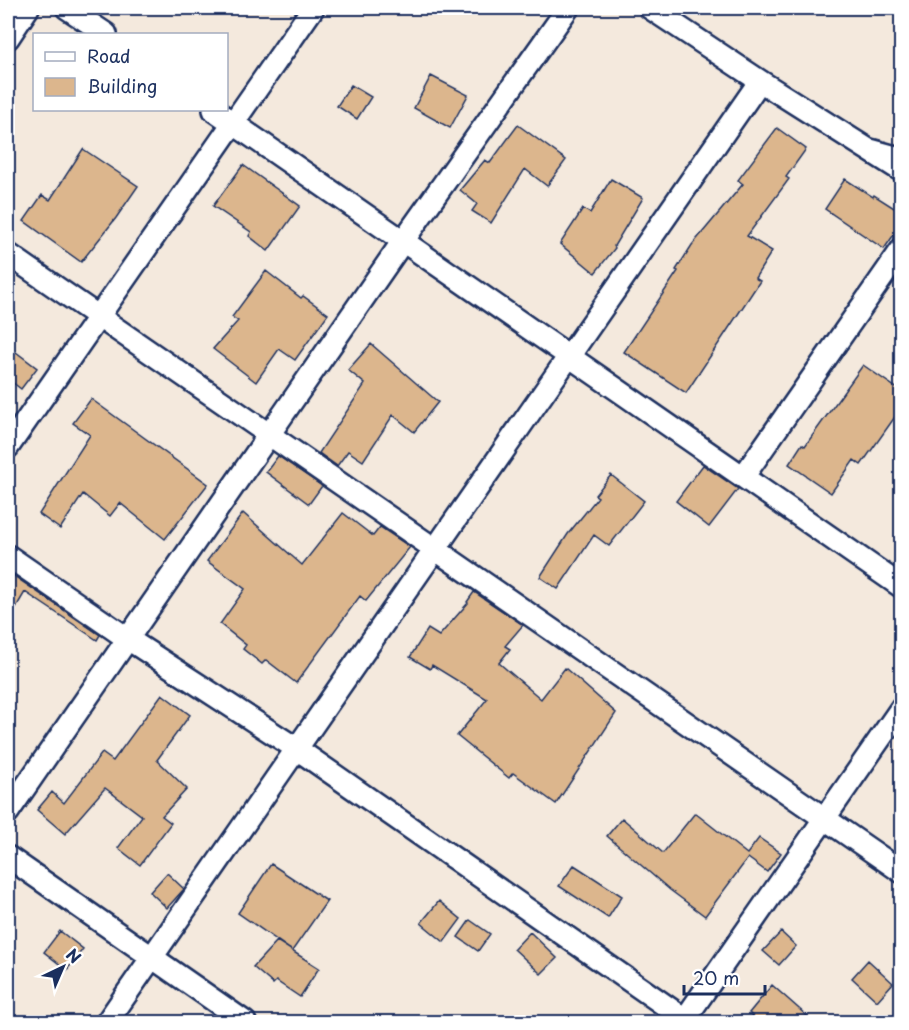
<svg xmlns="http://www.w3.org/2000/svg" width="909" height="1030" font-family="'Playpen Sans',sans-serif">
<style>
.building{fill:#dcb68d;stroke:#1b2f5e;stroke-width:1.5}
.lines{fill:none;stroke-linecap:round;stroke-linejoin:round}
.lane-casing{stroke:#1b2f5e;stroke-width:15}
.street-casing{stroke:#1b2f5e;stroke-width:26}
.lane{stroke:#fff;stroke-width:10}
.street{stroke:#fff;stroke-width:21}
</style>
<rect width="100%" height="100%" fill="#f4e9dd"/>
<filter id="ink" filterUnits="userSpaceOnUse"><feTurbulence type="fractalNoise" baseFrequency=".0167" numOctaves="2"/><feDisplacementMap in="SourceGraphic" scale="12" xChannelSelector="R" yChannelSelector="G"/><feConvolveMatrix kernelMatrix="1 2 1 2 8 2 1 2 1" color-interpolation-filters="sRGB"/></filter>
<g filter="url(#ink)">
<path class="building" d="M431,76l37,19 -18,33 -36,-20z
M351,85l20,12 -14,22 -20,-13z
M518,125l48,35 -19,26 -22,-17 -34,54 -19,-12 5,-7 -17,-14 25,-30 5,3z
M777,128l29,21 -20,28 3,2 -42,57 25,15 -17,27 5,3 -74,112 -62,-41 54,-81 -2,-1 16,-25 51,-61 -5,-4z
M83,149l55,37 -22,32 -35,44 -57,-41 18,-26 8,5z
M243,165l57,41 -32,45 -19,-15 2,-4 -38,-26z
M611,179l32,19 -29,48 1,2 -20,25 -35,-29 23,-35 7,4z
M845,179l28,18 1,-2 28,18v10l-18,26 -59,-40z
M266,271l35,27 2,-2 25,18 -33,46 -16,-11 -23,33 -43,-33 25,-28 -6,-4z
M371,344l67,58 -24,30 -21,-17 -30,46 -15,-10 -11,15 -18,-13 46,-69 -17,-14z
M8,346l29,22 -16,21 -13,-10z
M863,365l39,27v15l-41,58 -7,-5 -23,33 -42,-29 13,-20 3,2z
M91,399l117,85 -43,55 -45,-36 -10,13 -27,-22 -23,35 -21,-15 51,-79 -17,-12z
M278,456l44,30 -13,18 -43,-32z
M703,465l35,24 -29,38 -33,-26z
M611,475l33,26 -35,45 -15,-11 -36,54 -18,-12 28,-43 30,-37 -3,-2z
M243,513l59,52 41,-52 30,23 7,-9 30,20 -44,54 -6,-5 -64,87 -30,-23 -4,4 -19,-15 3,-4 -26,-21 25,-35 -38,-28z
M8,572l92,63 -3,5 -72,-48 -17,29z
M474,592l49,33 -18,21 5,3 -11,14 42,36 24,-31 51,45 -60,91 -43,-31 -4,5 -52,-42 30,-37 -55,-34 -2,4 -20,-12 18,-28 11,7 29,-33 -1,-1z
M162,694l28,21 -33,45 30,29 -25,27 9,7 -31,42 -22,-17 24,-32 -37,-28 -40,46 -28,-24 15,-18 12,11 38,-50 11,8z
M695,813l52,41 12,-16 22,15 -14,19 -19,-14 -43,58 -35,-26 -63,-54 15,-18 41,35z
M271,864l56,37 -35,50 27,17 -19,29 -24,-16 -3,3 -20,-17 24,-26 14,9 -53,-37z
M574,865l48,31 -14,22 -49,-32z
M167,873l17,16 -17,19 -17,-16z
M439,901l22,18 -17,23 -23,-19z
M470,920l20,14 -12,17 -20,-14z
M60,931l23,18 -16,21 -23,-18z
M530,932l27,26 -16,16 -27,-25z
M781,932l15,14 -17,19 -16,-14z
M868,960l25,23 -16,18 -25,-23z
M772,985l43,38h-55l-11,-10z"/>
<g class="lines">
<defs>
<path id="lane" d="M873,145l29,8"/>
<path id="street" d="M67,8l39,26
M650,8l110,73 142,90
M8,38l20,-30
M214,110l688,477
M8,254l894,618
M8,447l305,-439
M743,477l159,-228
M8,556l120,83 169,110 392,273
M8,812l395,-571 165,-233
M8,857l237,165
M107,1022l653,-941
M683,1022l219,-315"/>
</defs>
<use href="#lane" class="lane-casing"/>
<use href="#street" class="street-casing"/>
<use href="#lane" class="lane"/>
<use href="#street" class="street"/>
</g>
</g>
<rect width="909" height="1030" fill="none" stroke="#fff" stroke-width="30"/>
<rect x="15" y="15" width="879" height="1000" fill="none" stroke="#1b2f5e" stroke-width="2" filter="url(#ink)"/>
<rect x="33" y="33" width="195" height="78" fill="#ffffff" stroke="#a4acbf" stroke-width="1.5"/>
<rect x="45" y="52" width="30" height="9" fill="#ffffff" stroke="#a4acbf" stroke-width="1.5"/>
<text x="87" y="63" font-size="18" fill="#1b2f5e">Road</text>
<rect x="45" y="78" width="30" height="18" fill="#dcb68d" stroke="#a4acbf" stroke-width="1.5"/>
<text x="87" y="93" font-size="18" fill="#1b2f5e">Building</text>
<g transform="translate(63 967) rotate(44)" stroke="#ffffff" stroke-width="4.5" paint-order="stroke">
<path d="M0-4.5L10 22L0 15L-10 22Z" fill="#1b2f5e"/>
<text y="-9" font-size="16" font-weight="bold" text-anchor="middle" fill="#1b2f5e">N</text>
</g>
<path d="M684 985v9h81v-9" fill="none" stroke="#1b2f5e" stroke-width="3"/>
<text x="693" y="985" font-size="18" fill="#1b2f5e" stroke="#ffffff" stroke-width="4.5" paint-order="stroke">20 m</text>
</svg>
